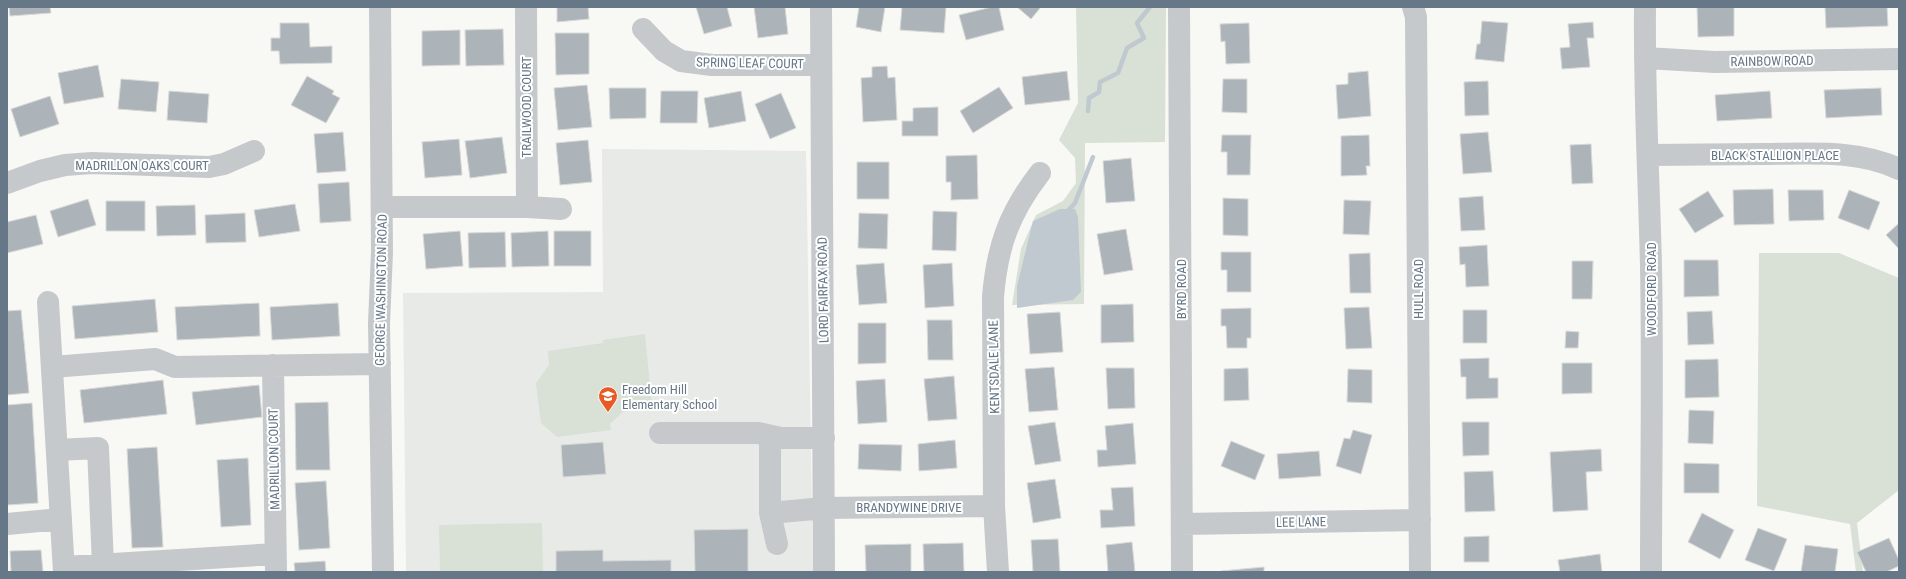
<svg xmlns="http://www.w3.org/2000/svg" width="1906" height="579" font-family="'Roboto Condensed',sans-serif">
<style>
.built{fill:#e8eae8}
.green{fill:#d9e0d6}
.water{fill:#c0c9cf}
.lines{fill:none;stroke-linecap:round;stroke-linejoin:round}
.stream{stroke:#c0c9cf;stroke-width:4.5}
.building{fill:#acb4ba;stroke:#d9d9d7}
.minor{stroke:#c5c9cc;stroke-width:22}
.labels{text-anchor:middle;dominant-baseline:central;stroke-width:4;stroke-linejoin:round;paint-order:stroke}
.street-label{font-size:13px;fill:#667787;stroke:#fff}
.poi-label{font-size:13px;fill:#667787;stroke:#fff;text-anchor:start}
</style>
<rect width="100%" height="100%" fill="#f8f8f5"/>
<path class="built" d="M602,149l204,2 7,421h-407l-3,-279 200,-1z"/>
<path class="green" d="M1076,7h90l-1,135 -80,1 -1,161 -72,1 9,-56 15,-34 27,-14 13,-18 -1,-25 -16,-18 19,-37z
M1759,253h80l60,25v212l-42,33 6,49h-7l-6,-48 -93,-18z
M645,334l7,73 -26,2 -16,15 1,6 -54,7 -16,-14 -5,-40 13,-18 -1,-14 55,-8v-3z
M542,523l1,49h-103l-1,-47z"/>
<path class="water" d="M1060,209h15l3,8 3,75 -8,8 -56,8v-22l16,-65z"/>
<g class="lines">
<path class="stream" d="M1088,111l1,-13 10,-6 1,-10 18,-9 9,-25 17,-10 -7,-15 13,-16
M1066,213l9,-10 18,-46"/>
</g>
<path class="building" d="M9,7h41l1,6 -41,3z
M557,7h31l1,12 -32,3z
M696,7h31l5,19 -28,8z
M754,7h31l3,27 -30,4z
M859,7h26l-4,25 -25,-5z
M902,7h44l-2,26 -44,-3z
M992,7h7l5,23 -38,10 -7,-25z
M1017,7h24l-10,12z
M1697,7h37v29l-36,1z
M1825,7h62l1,19 -62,2z
M1482,21l26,2 -4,39 -29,-3 2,-15h3z
M1593,22l1,16h-7l3,29 -28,2 -2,-21 10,-1 -2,-23z
M280,23h29l1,24 22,-1v17l-52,1 -1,-13h-8v-13h9z
M1249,23l1,40 -24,1 -1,-23 -4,1 -1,-18z
M503,29l1,36 -38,1 -1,-36z
M460,30v35l-38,1v-35z
M555,33h34v41l-33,1z
M98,65l6,32 -40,7 -6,-31z
M887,66l1,12 7,-1 2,43 -34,2 -2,-44 11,-1v-10z
M1067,71l3,29 -45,5 -3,-28z
M1368,71l3,45 -33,3 -2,-34 12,-1v-11z
M307,76l27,15 -2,3 8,4 -14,25 -35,-18z
M121,79l38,3 -3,30 -38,-3z
M1223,79h24v34l-25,-1z
M1488,81l1,34 -24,1 -1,-34z
M587,85l5,42 -34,3 -4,-42z
M999,87l14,21 -40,25 -13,-22z
M609,88h37v30l-36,1z
M1881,88l1,27 -56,3 -2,-28z
M169,91l40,3 -2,29 -40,-3z
M661,91h37l-1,32h-37z
M741,91l5,30 -37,7 -5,-30z
M1770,91l2,27 -55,3 -2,-26z
M781,93l15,35 -26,11 -15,-35z
M50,96l9,28 -39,13 -9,-28z
M938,107v29h-36v-15h11v-13z
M343,132l3,39 -29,2 -3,-39z
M1488,132l4,40 -29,2 -3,-40z
M1222,135h29l-1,40h-23v-23h-6z
M1369,135l1,31h-4l1,9 -26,1v-40z
M502,137l5,36 -37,5 -5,-37z
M459,139l3,36 -37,3 -3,-36z
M588,140l4,42 -32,3 -4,-42z
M1591,144l2,39 -21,1 -2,-39z
M977,155l1,44 -27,1v-18h-5v-26z
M1131,158l4,43 -29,2 -3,-42z
M857,162h32v37h-32z
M349,182l2,39 -31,2 -2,-39z
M1773,189l1,35 -40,1 -1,-35z
M1788,190h35l1,30 -35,1z
M1849,190l31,12 -11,28 -31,-12z
M1708,191l16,25 -29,17 -16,-24z
M1483,196l2,34 -24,1 -2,-33z
M1223,198l25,1v37l-25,-1z
M88,199l8,26 -38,12 -8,-26z
M1344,200l27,1 -2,34 -26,-1z
M106,201h39v30h-39z
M295,204l5,27 -41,6 -5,-27z
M195,205l1,30 -39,1 -1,-30z
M933,211l24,1 -1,39 -24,-1z
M245,213l1,29 -40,1 -1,-28z
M859,213l29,1 -1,35 -29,-1z
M36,215l7,29 -36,9v-31z
M1899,223v26l-13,-14z
M1126,229l7,41 -29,5 -7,-41z
M460,231l3,35 -37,3 -3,-35z
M548,231l1,35 -37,1 -1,-34z
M554,231h37v35h-37z
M505,232l1,35 -37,1 -1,-35z
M1487,245l2,41 -23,1 -1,-23 -5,1 -1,-18z
M1221,252h30v40h-24v-22h-6z
M1370,253l1,40h-21l-1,-39z
M1684,260h34l1,36 -35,1z
M1572,261h21l-1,38h-20z
M884,263l3,40 -28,2 -3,-40z
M952,263l2,43 -29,2 -2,-43z
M155,299l3,33 -83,7 -3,-33z
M259,303l1,33 -83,4 -2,-33z
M338,303l2,33 -68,4 -2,-33z
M1133,304l1,38 -33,1v-38z
M1369,307l3,41 -26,1 -2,-41z
M1251,308v30h-4v10h-20l-1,-22h-5v-17z
M21,310l8,83 -22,2v-84z
M1463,310h24v33h-24z
M1712,311l2,33 -26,1 -1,-33z
M1060,312l3,40 -33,2 -3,-40z
M927,320h25l1,40h-25z
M858,323h28v40l-28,1z
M1566,331l13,1 -1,16h-13z
M1489,358v20h9v20l-32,1v-22h-5l-1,-18z
M1718,359l1,38 -34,1v-38z
M1562,363h30v30l-30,1z
M1054,367l4,43 -29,2 -4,-43z
M1106,368h28l1,40 -27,1z
M1248,368l1,32 -25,1v-32z
M1348,369l24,1v33l-25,-1z
M954,376l3,43 -29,2 -4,-42z
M885,379l2,43 -29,2 -2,-43z
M163,380l4,34 -83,9 -4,-33z
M259,385l3,32 -66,8 -4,-33z
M328,402l2,68h-34l-1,-67z
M32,403l6,100 -31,2v-100z
M1689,410l25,1 -1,33 -25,-1z
M1055,422l6,39 -26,4 -7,-39z
M1462,422h27v33l-26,1z
M1133,423l3,41 -38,3 -1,-17h10l-2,-24z
M1353,430l19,5 -11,39 -25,-8 8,-28 6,1z
M955,440l2,28 -38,3 -1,-27z
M1231,441l34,14 -10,25 -34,-14z
M603,442l3,32 -43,3 -2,-32z
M859,444l43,1 -1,26 -43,-2z
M157,447l6,100 -31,1 -5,-99z
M1601,449l1,22 -16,1 2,38 -35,2 -3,-60z
M1319,451l2,25 -42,3 -2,-25z
M248,458l3,67 -30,2 -4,-67z
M1684,463l35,1v29h-35z
M1493,471l2,40 -30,1 -1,-40z
M1055,479l6,39 -28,5 -6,-40z
M326,481l4,67 -31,2 -4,-67z
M1133,487l2,39 -34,2 -1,-18h13l-2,-22z
M1702,513l32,17 -14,29 -32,-17z
M1758,528l29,11 -13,32 -29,-11z
M748,529v43h-53l-1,-42z
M1489,536v26h-25v-25z
M1889,538l10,22v6l-13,6h-20l-9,-20z
M1058,539l2,33h-27l-2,-32z
M1132,542l3,30h-27l-2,-27z
M963,543l1,29h-40l-1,-28z
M911,544v28h-45l-1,-27z
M1805,545l33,4 -3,23h-34z
M41,550l2,22h-32l-1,-21z
M603,550v11l68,-1v12h-115v-21z
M1600,554l2,18h-42l-2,-12z
M325,561l1,11h-31l-1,-9z
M1264,567v5h-43v-1z"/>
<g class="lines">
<path class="minor" d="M380,7l2,245 -3,71 4,249
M526,7l1,200
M821,7l3,565
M1179,7l3,565
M1413,7l3,10 4,555
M1645,7c-1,87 4,173 6,260 2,101 0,203 0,305
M643,29l21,22 17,10 31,4h109
M1645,58l70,4 184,-3
M1649,155c38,0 77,-1 115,-1 44,0 94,-5 135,15
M7,183l33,-12 25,-6 27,-2 117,4 15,-3 30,-13
M382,207h145l34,2
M48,302l16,270
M273,365l3,207
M52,367l103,-8 20,8 205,-3
M660,433h98l23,5h43
M770,436v77l7,31
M57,450l41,-2 5,117
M770,513l54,-5 170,-2
M7,524l54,-5
M1182,524l238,-4
M64,567l211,-13
M998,572l-4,-66 -1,-209c4,-50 16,-84 47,-124"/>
</g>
<defs>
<symbol id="school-pin" viewBox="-11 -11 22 30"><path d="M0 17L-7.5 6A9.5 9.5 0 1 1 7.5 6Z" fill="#e95924" stroke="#fff"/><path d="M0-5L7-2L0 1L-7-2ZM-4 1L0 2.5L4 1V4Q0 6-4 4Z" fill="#fff"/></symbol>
</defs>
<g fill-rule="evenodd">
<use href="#school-pin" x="597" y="385" width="22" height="30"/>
</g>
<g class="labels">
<g class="street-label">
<text transform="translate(1772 61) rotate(-1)">RAINBOW ROAD</text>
<text transform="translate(750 63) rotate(1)">SPRING LEAF COURT</text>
<text transform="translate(526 107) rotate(-90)">TRAILWOOD COURT</text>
<text x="1775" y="155">BLACK STALLION PLACE</text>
<text x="142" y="165">MADRILLON OAKS COURT</text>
<text transform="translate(1181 289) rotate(-90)">BYRD ROAD</text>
<text transform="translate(1418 289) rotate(-90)">HULL ROAD</text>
<text transform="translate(1651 289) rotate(-90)">WOODFORD ROAD</text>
<text transform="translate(381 290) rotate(-89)">GEORGE WASHINGTON ROAD</text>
<text transform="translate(823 290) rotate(-91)">LORD FAIRFAX ROAD</text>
<text transform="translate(994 367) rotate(-91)">KENTSDALE LANE</text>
<text transform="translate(274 459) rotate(-91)">MADRILLON COURT</text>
<text x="909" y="507">BRANDYWINE DRIVE</text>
<text transform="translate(1301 522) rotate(-1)">LEE LANE</text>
</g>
<g class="poi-label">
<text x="622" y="389">Freedom Hill<tspan x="622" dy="15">Elementary School</tspan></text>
</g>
</g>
<rect width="1906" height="579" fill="none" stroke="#667787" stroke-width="16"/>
</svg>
